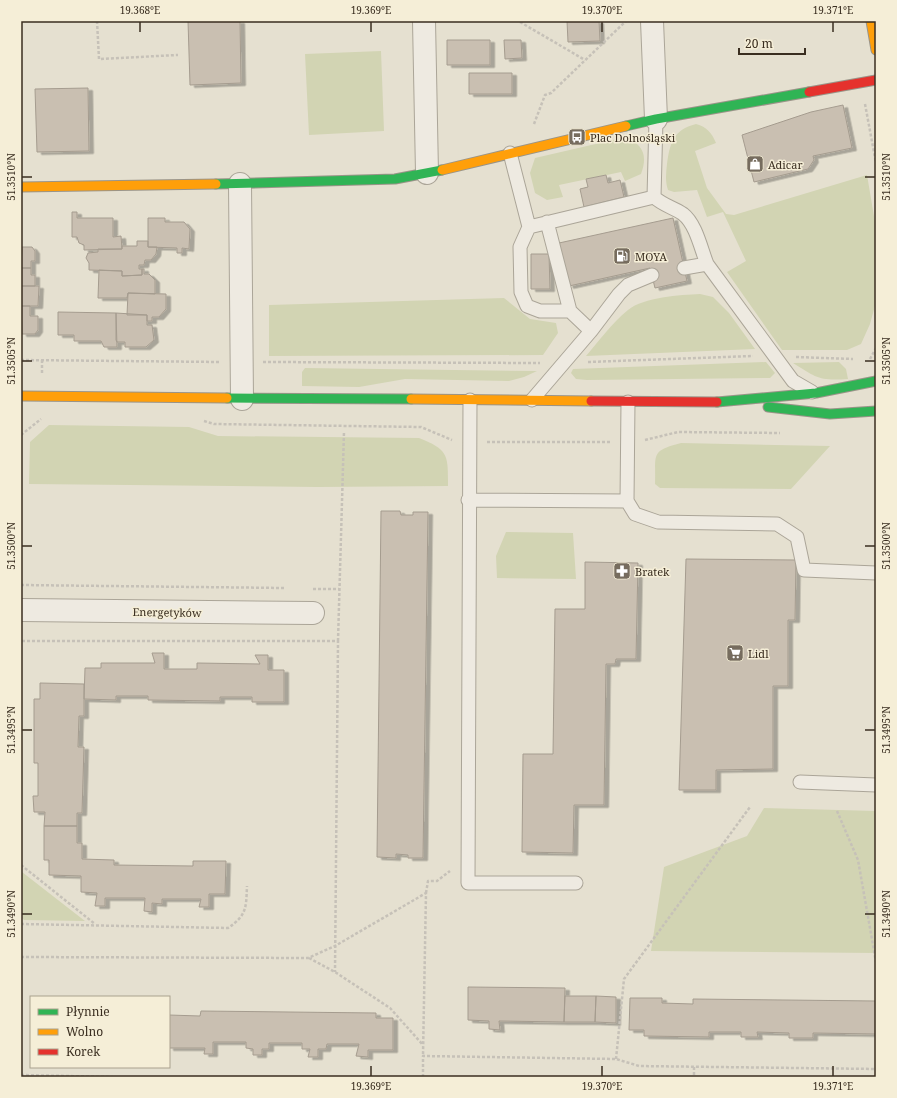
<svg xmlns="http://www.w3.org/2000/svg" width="897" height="1098" font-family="'Noto Serif',serif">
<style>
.green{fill:#d2d4b3}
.building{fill:#c9bfb1;stroke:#a59c8f;filter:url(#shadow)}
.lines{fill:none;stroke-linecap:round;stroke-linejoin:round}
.lane-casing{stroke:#aba598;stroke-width:15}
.street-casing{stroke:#aba598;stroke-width:24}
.fast-casing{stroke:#9a9488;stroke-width:11}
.slow-casing{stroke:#9a9488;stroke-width:11}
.jam-casing{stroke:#9a9488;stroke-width:11}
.path{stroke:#c6c1b8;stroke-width:2.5;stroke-dasharray:3 2;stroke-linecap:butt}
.lane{stroke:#eeeae1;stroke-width:13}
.street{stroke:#eeeae1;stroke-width:22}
.fast{stroke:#30b455;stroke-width:9}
.slow{stroke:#ff9f0a;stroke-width:9}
.jam{stroke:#e5322d;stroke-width:9}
.ticks{fill:none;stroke:#3a2e20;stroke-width:1.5}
.labels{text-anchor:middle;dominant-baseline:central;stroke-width:3;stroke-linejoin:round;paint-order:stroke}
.poi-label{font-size:11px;fill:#3a2e20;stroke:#f5eed7;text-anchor:start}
.street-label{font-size:11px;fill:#3a2e20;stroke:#f5eed7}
.neatline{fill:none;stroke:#3a2e20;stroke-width:1.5}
.ticks-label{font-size:10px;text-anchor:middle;fill:#3a2e20}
</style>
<defs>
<filter id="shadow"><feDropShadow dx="4.5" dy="2.5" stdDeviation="0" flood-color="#0004"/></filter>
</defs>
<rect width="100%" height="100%" fill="#e5e0d0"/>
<path class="green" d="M381,51l3,80 -75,4 -4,-81z
M696,124c11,3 16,9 20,19l-21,8 12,37 19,26 8,1 133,-40 9,53v74l-6,22 -9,20 -14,6h-65l-55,-78 19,-11 -23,-49 -16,5 -10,-27 -23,2 -6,-2c-3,-9 -2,-17 -1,-26 3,-21 6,-34 29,-40z
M626,137c17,8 22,18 15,37l-16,7 -4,-9 -62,13 4,12 -16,3 -12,-7 -5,-20 5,-15z
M700,294l13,3 16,16 26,36 -169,7c13,-15 26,-33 42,-46 16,-13 52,-15 72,-16z
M504,298l26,21 26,4 2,10 -15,22 -274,1v-51z
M766,362l9,11 -5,5 -183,2 -11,-1 -5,-6 2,-4z
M839,362l7,7 2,10c-29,2 -31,-1 -55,-16z
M305,368l232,3 -13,6 -15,4 -104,-2 -46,8 -57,-1v-14z
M49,425l140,2 29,9 201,2c30,12 29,17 29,48l-131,1 -288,-3 1,-42z
M681,443l149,3 -39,43 -131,-1 -5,-4c1,-30 -5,-33 26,-41z
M506,532l67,1 3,46 -79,-1 -1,-22z
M764,808l112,3v142l-225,-2 13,-84 83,-31z
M22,872l63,49 -61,-1 -3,-3z"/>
<path class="building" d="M188,21h52l1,62 -51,2z
M567,21h32l1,20 -32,1z
M447,40h43v25h-43z
M504,40h17l1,18 -17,1z
M469,73h43v21h-43z
M88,88l1,63 -52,1 -2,-63z
M843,105l9,43 -39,8 1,4 -6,9 -54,13 -12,-47 69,-23z
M606,175l2,8 12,-3 4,17 -40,10 -4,-18 8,-2 -2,-8z
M72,212h5v6h36v19l8,-1 1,13 -38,1v-5l-5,-2 -2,-6h-5z
M148,218h17v4h19l6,7 -1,20 -7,-1v5h-5v-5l-29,-1z
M673,218l14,63 -32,7 -5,-20 -81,18 -10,-43z
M137,241h11v6h9l-1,7 -5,6h-6l-1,5h-5v4h3v6l-20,1v-5l-33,-1v-7l-3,-5 2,-5 10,-1v-3h24v-3h15z
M22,247h10l3,4v10h-4v7h-10z
M531,254h18l1,35h-19z
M21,268h10v7h4v11h-14z
M142,269h2v5h5l6,6v14l-27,-1 -1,5h-29l1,-28 23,1v5l20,-1z
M21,286h18l-1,20h-17z
M128,293l38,1v15l-7,8h-7v4h-5v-6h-20z
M21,306h9v10h8v14l-3,4h-13z
M58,312l58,1 1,34h-13l-3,-6h-27v-6h-16z
M116,313l31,2v10h5l2,15 -8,7h-21v-5h-8l-1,-2z
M381,511h19l1,4h12v-3h15l-5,346h-15v-3l-12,-1v4l-19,-1z
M686,559l110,1 -1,60h-7v66h-15v83l-57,1v20h-37z
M585,562l53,1 -2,96h-20l-1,5h-9l-2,141h-30l-1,48 -51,-1 1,-98h30l2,-145h30z
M152,653h12v16h33v-6l63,1 -5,-9h13v15h16v32h-32v-5h-32v4l-72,-1v-4h-32v4l-32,-1 1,-31h16v-5h54z
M40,683l44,1v32h-5l-1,31h6l-2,66h-5v13h-33l1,-14h-11l-1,-16h5v-33h-4v-64h6z
M44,826h33v17h5v16l32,1v5l79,1v-5h33l-1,33h-16v13h-10l2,-8h-39v5l-10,-1v9l-8,-1 1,-13h-40v8h-10l2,-13 -16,-1v-16l-32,-1v-15h-5z
M468,987l97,1 -1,34 -65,-1 1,9 -11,-1v-8l-21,-1z
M565,996h31l-1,26h-31z
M596,996l20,1v26l-21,-1z
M630,998h32v5l31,1v-5l183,2v33l-63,-1v5h-24v-5l-32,-1 1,5h-17v-5h-32v5l-65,-1v-6h-15z
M201,1011l175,2v5h17v32h-25v7l-12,-1 3,-12h-32l-1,5h-8v8h-10l2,-8h-8v-6h-33v6h-7v6h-9v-6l-7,-1v-6h-33v12h-9l1,-6h-36v-33l31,1z"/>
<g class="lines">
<defs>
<path id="lane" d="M656,119l-2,78c10,9 19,10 29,17 13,10 18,35 24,50l-23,4
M510,153l19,74
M547,222l23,89
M707,264l86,117 19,11
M591,331l-21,-20h-30l-13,-5 -6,-14 -1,-45 9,-20 125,-30
M470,400l-2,483h108
M532,400l59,-69 28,-37 9,-9 24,-10
M628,402l-1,99 8,13 23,8 119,2 20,13 7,33 72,3
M468,500l159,1
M800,782l76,3"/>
<path id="street" d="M424,21l3,152
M652,21l4,98
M240,184l2,215
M21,610l292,3"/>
<path id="fast" d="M626,126l30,-7 153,-27
M216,184l179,-5 47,-9
M227,398l184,1
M717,402l99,-9 60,-12
M768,407l62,7 46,-3"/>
<path id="slow" d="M871,21l5,29
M442,170l184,-44
M21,187l195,-3
M21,396l206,2
M411,399l180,2"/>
<path id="jam" d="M809,92l67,-12
M591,401l126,1"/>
</defs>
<use href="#lane" class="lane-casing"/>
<use href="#street" class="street-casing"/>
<use href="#fast" class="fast-casing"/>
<use href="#slow" class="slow-casing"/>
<use href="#jam" class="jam-casing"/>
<path class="path" d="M97,21l2,38 79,-4
M520,22l65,38
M865,104l11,59
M534,124l11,-29 6,-2 75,-72
M796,357l57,2
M870,359l6,-11
M21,360l199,2
M42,360v14
M263,362l277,1
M588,362l165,-6
M204,421l10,3 207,3 31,13
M21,435l20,-16
M645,440l33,-8 102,1
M487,442h123
M21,585l263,3
M313,589h26
M22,641h316l-3,331
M338,641l6,-209
M837,811l21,49 18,102
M21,865l74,59
M426,893l2,-12h9l13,-10
M21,924l207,4c19,-13 18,-20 19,-42
M21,957l287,1 27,-12 91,-53 -3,163
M309,958l26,14 55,36 33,37
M616,1059l8,-80 126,-172
M694,1067v10
M21,1075l92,2
M423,1077v-21l193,3 23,7 237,3"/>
<use href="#lane" class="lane"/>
<use href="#street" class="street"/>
<use href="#fast" class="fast"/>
<use href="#slow" class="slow"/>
<use href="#jam" class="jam"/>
</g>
<path class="ticks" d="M140,22v10M371,22v10M602,22v10M833,22v10M22,177h10M865,177h10M22,361h10M865,361h10M22,546h10M865,546h10M22,730h10M865,730h10M22,914h10M865,914h10M371,1066v10M602,1066v10M833,1066v10"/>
<defs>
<symbol id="bus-square" viewBox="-11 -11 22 22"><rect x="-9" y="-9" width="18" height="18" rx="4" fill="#766c5e" stroke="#f5eed7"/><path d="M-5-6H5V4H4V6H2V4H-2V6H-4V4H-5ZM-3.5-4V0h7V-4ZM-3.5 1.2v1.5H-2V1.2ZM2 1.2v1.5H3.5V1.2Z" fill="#fff"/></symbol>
<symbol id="shop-square" viewBox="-11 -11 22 22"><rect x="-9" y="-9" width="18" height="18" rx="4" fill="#766c5e" stroke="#f5eed7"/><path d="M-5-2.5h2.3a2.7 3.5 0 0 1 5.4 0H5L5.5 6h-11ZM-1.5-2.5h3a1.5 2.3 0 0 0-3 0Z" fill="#fff"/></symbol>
<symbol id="fuel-square" viewBox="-11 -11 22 22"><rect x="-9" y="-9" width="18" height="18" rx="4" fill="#766c5e" stroke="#f5eed7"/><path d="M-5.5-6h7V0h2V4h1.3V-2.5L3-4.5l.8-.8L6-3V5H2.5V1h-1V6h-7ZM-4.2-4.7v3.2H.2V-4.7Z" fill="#fff"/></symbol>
<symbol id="pharmacy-square" viewBox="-11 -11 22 22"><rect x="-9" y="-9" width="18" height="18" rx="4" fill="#766c5e" stroke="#f5eed7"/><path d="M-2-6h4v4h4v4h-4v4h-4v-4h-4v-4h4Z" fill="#fff"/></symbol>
<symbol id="supermarket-square" viewBox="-11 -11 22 22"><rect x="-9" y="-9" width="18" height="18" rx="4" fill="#766c5e" stroke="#f5eed7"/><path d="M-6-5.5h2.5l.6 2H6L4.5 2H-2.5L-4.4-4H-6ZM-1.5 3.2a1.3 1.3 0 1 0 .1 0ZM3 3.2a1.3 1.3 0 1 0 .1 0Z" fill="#fff"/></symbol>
</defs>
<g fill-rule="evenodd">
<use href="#bus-square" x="567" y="127" width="20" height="20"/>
<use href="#shop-square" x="745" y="154" width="20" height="20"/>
<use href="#fuel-square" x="612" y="246" width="20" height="20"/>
<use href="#pharmacy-square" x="612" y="561" width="20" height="20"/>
<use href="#supermarket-square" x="725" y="643" width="20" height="20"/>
</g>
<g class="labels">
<g class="poi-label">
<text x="590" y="137">Plac Dolnośląski</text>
<text x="768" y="164">Adicar</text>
<text x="635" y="256">MOYA</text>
<text x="635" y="571">Bratek</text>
<text x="748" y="653">Lidl</text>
</g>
<g class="street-label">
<text transform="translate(167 612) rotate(1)">Energetyków</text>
</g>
</g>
<rect width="897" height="1098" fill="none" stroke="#f5eed7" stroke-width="44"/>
<rect x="30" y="996" width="140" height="72" fill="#f5eed7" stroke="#aaa18e"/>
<rect x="38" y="1009" width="20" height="6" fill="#30b455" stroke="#aaa18e"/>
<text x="66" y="1016" font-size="12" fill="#3a2e20">Płynnie</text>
<rect x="38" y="1029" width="20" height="6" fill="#ff9f0a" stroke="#aaa18e"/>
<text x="66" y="1036" font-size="12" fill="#3a2e20">Wolno</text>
<rect x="38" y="1049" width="20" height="6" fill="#e5322d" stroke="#aaa18e"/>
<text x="66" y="1056" font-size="12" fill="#3a2e20">Korek</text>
<path d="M739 48v6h66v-6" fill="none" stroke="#3a2e20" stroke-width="2"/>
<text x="745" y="48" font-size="12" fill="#3a2e20" stroke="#f5eed7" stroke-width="3" paint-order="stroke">20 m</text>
<rect x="22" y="22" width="853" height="1054" class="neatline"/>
<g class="ticks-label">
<text x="140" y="14">19.368°E</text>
<text x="371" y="14">19.369°E</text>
<text x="602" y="14">19.370°E</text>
<text x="833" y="14">19.371°E</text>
<text transform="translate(11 177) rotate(-90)" y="4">51.3510°N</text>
<text transform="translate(886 177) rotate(-90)" y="4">51.3510°N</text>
<text transform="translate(11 361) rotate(-90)" y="4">51.3505°N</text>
<text transform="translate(886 361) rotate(-90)" y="4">51.3505°N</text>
<text transform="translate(11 546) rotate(-90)" y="4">51.3500°N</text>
<text transform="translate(886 546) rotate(-90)" y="4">51.3500°N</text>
<text transform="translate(11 730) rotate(-90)" y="4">51.3495°N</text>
<text transform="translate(886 730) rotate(-90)" y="4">51.3495°N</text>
<text transform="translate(11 914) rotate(-90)" y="4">51.3490°N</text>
<text transform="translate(886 914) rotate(-90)" y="4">51.3490°N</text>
<text x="371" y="1090">19.369°E</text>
<text x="602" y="1090">19.370°E</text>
<text x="833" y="1090">19.371°E</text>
</g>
</svg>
